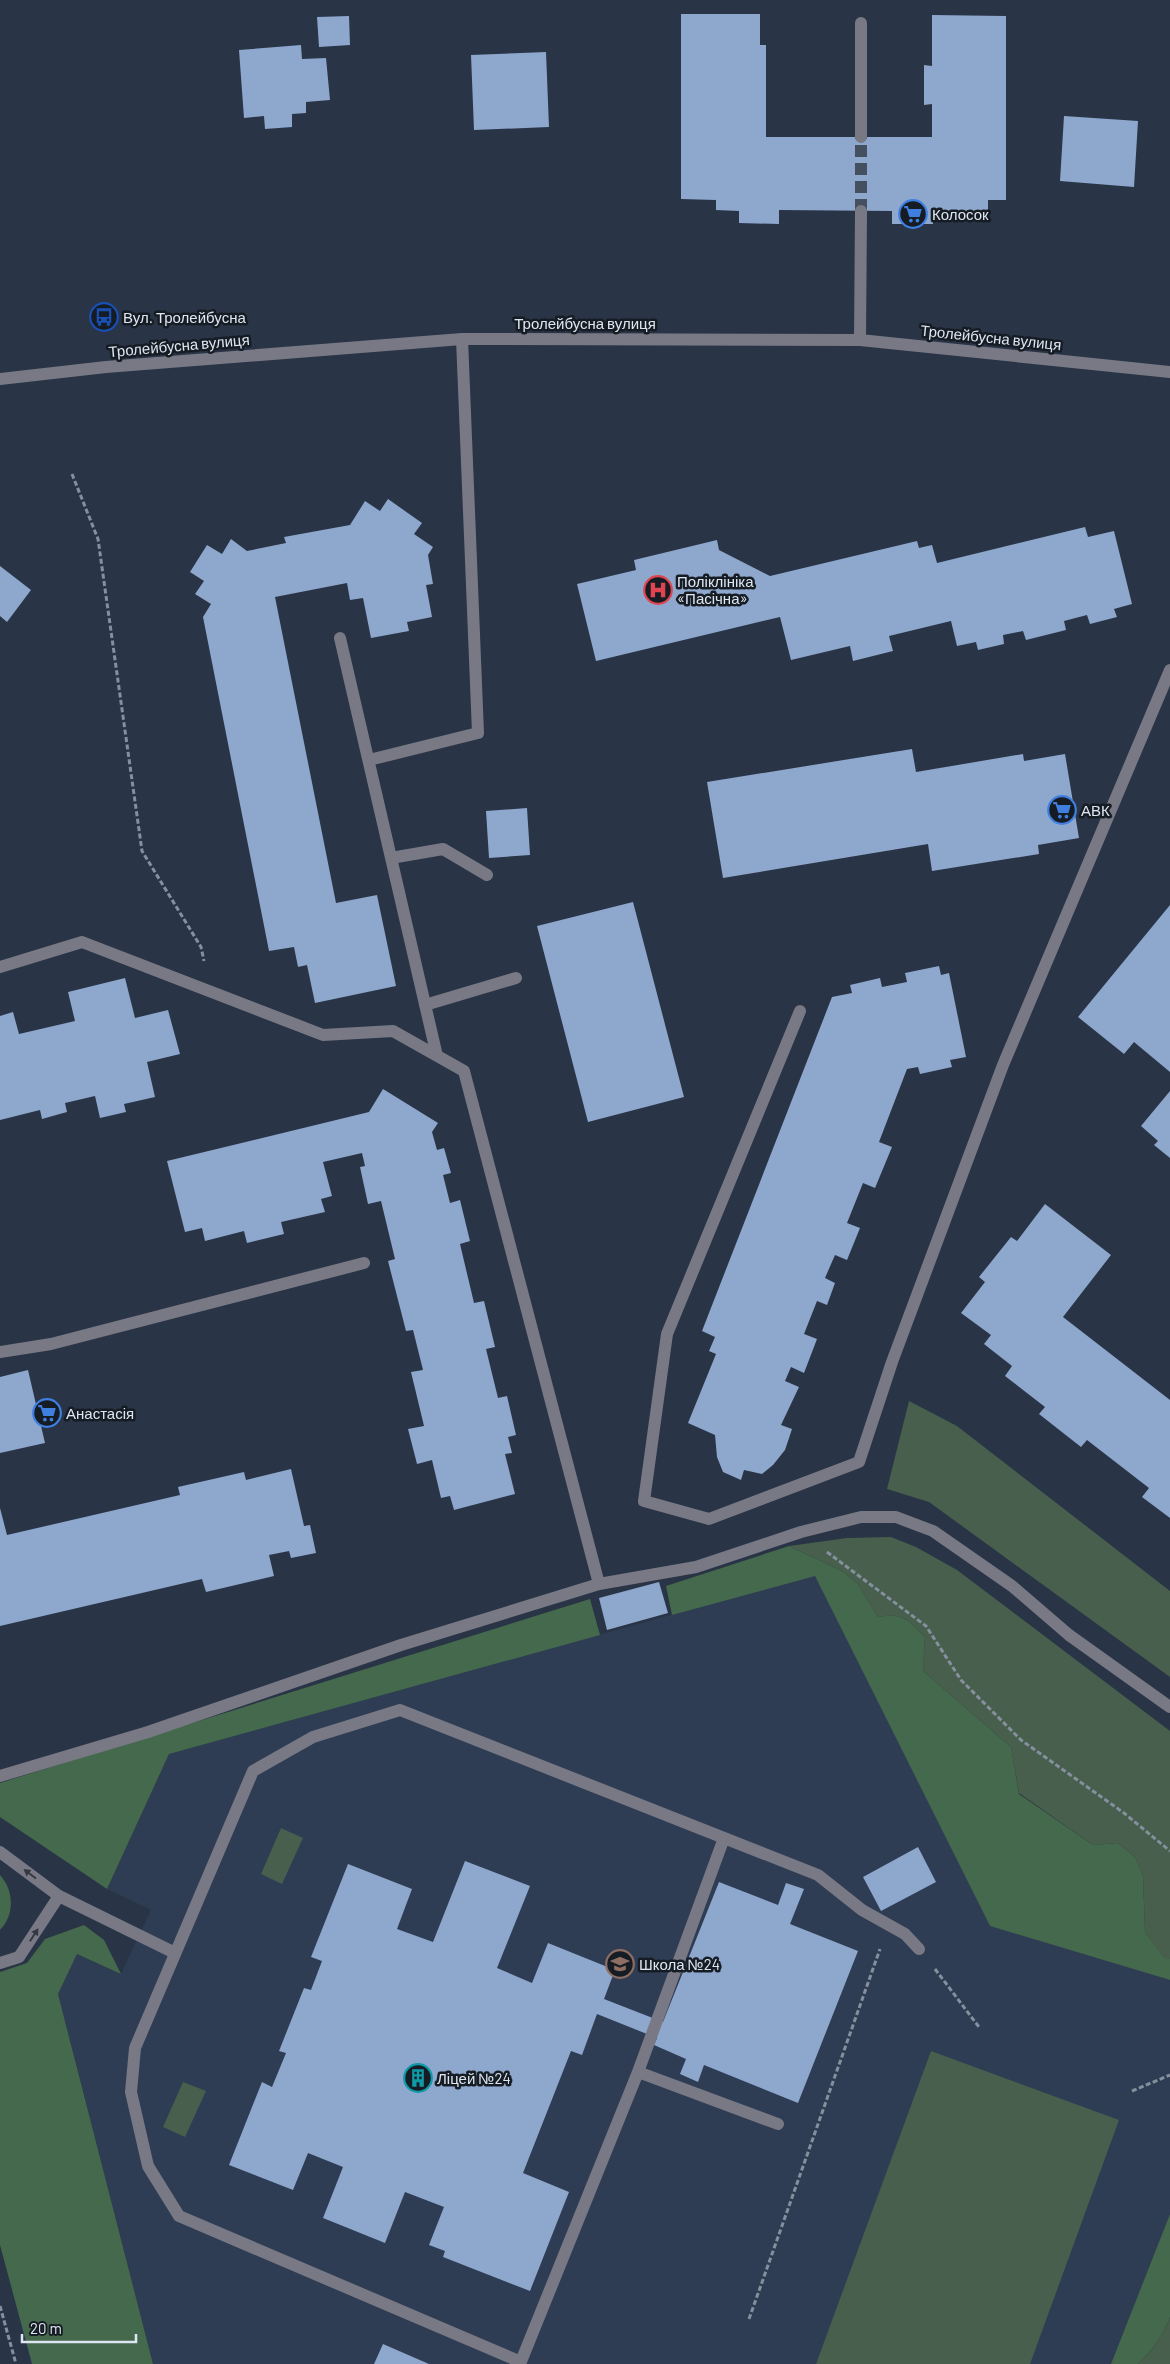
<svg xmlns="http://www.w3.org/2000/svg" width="1170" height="2364" font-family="Barlow,sans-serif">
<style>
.built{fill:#2e3d54}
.green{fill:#475f4c}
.forest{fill:#44694c}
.building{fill:#8ea7cd}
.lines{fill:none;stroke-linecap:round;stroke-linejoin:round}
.minor-tunnel{stroke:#444f60;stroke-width:12;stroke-dasharray:12 6;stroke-linecap:butt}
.path{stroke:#868f9e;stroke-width:3;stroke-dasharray:5 2.5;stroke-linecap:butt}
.minor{stroke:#787984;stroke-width:12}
.oneway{fill:#333841}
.labels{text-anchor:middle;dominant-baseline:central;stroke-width:5;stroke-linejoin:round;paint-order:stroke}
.poi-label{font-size:15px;fill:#dee6f1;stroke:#161c24;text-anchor:start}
.street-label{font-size:15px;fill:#dee6f1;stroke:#161c24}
</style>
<rect width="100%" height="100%" fill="#293446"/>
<path class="built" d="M815,1575l175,351 180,54v234l-59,150h-958l-95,-370 19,-40 44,20 30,-64 -44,-21 62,-135z"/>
<path class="green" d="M909,1401l48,25 213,165v86l-241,-175 -42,-13z
M891,1537l25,10 41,23 213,161v228h-6l-19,-27 -2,-57 -8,-18 -17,-14 -25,2 -74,-52 -8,-46 -88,-76 2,-34c-18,-18 -21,-24 -47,-20l-20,-33 -16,-13 -53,-25 58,-8z
M281,1828l22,10 -21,46 -21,-10z
M931,2051l188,69 -89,244h-214z
M183,2082l23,9 -21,46 -22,-10z
M1170,2317v47h-32c13,-12 26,-30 32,-47z"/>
<path class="forest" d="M789,1546l53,25 16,13 20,33c26,-4 29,2 47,20l-2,34 88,76 8,47 74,51 25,-2 17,14 8,18 2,57 19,26 6,1v21l-180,-54 -175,-350 -143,39 -6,-29z
M590,1599l10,36 -431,119 -62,135 -107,-72v-34z
M0,1875c14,15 15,40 0,55z
M84,1925l20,15 17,34 -44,-20 -19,40 95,370h-121l-32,-119v-273l27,-9 18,-24z
M1170,2214v103c-6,17 -19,35 -32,47h-27z"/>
<path class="building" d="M681,14h79v31h6v92h166v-33l-8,1v-40l8,1v-51l74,1v184h-18v12l-55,-1v13h-41v-13l-113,-1v14l-40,-1v-12l-23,-1v-10l-35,-1z
M349,16l1,29 -31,2 -2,-30z
M301,45l1,14 24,-1 4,42 -24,2v11l-14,1v13l-27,2 -1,-13 -20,2 -5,-68z
M546,52l3,75 -75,3 -3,-75z
M1064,116l74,5 -4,66 -74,-6z
M388,499l34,24 -8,11 19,13 -5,8 5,29 -7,1 6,32 -25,5 2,9 -38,7 -8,-40 -13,2 -3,-17 -72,14 61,306 41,-8 19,91 -81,17 -8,-38 -9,2 -4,-20 -25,4 -66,-334 8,-13 -16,-10 9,-13 -14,-9 17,-27 15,9 9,-15 16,12 39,-8 -2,-6 66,-12 15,-24 15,10z
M1085,527l3,10 26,-6 18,73 -18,5 3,8 -27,7 -3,-9 -23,6 2,9 -40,10 -3,-9 -20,4 1,9 -26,6 -2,-8 -19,4 -6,-25 -62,15 4,15 -40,10 -3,-15 -59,14 -11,-43 -184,44 -19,-77 59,-14 -2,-10 83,-20 2,10 51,26 147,-35 2,7 13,-3 5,18z
M0,566l31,24 -24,32 -7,-6z
M912,749l4,23 107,-18 1,7 41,-7 14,84 -41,7 1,9 -107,17 -4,-27 -205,34 -16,-96z
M527,808l3,47 -41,3 -3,-47z
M633,902l51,195 -96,25 -51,-196z
M1170,905v167l-36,-30 -10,12 -46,-37z
M939,966l2,9 8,-2 17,84 -16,3 2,7 -32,7 -2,-7 -11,2 -28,73 13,5 -17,41 -12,-5 -16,40 13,5 -13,32 -12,-5 -10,23 10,5 -8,22 -10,-4 -13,33 13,5 -13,34 -13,-6 -6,14 14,6 -18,38 11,4 -7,21 -12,15 -11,9 -18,-4 -3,10 -18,-8 -6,-15 -2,-22 -27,-12 28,-69 -7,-3 6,-14 -13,-6 130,-334 20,-4 -2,-8 30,-7 2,9 25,-5 -2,-9z
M125,978l10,40 33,-8 12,44 -33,8 8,35 -31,7 2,8 -26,6 -5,-22 -30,7 2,9 -25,7 -2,-9 -40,10v-104l13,-4 6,22 56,-13 -7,-29z
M383,1089l55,34 -6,9 5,18 7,-2 7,25 -8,2 7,28 10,-3 10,41 -10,3 14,59 10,-2 11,46 -9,2 12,49 9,-2 9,39 -8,2 4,16 -7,1 10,40 -61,16 -4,-14 -9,2 -9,-38 -15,4 -9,-35 16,-3 -13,-54 12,-2 -10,-40 -7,1 -18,-70 7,-2 -14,-58 -13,3 -8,-37 5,-1 -3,-13 -39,9 9,34 -11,3 4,13 -44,10 3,12 -37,9 -3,-12 -39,10 -3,-13 -17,4 -18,-71 202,-49z
M1170,1091v67l-16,-13 4,-4 -17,-15z
M1045,1204l66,51 -48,62 107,83v118l-28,-21 7,-9 -62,-48 -6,7 -42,-33 6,-7 -40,-31 7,-10 -28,-22 7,-9 -30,-22 24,-31 -6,-5 32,-40 6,4z
M28,1370l17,73 -45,10v-76z
M291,1469l13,57 6,-1 6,28 -25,5 -2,-7 -20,4 5,21 -68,16 -4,-13 -202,47v-118l7,27 173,-40 -2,-8 66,-15 2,8z
M659,1582l9,31 -61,17 -8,-32z
M918,1847l18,35 -55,29 -18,-34z
M465,1861l65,25 -33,82 35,15 16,-40 67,27 -11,29 59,23 56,-140 59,23 8,-22 18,6 -14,35 68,27 -60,152 -94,-38 -6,17 -18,-8 6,-15 -32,-14 3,-7 -60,-24 -15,41 -11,-4 -48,122 46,19 -39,99 -87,-34 2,-6 -16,-6 15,-38 -39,-15 -20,51 -62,-25 20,-51 -35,-14 -15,37 -64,-25 33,-83 10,5 14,-34 -7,-2 25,-63 7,2 11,-29 -11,-4 37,-93 64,25 -15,40 36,13z
M383,2344l46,20h-55z"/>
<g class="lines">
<path class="minor-tunnel" d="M861,211v-74"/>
<path class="path" d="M72,474l26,65 44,312 59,96 3,14
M827,1552l99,74 35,54 60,60 103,73 46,38
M935,1969l44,58
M1132,2091l38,-16
M0,2306l16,58
M749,2319l131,-370"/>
<path class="minor" d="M861,23v114
M860,340l1,-129
M0,379l106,-12 356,-28 398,1 310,32
M340,638l97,418
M369,760l109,-27 -16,-394
M391,858l52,-9 44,26
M0,967l82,-25 241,93 70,-4 71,40 135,513
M425,1005l91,-27
M800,1011l-133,323 -23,167 65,18 150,-57 33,-100 111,-297 167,-395
M0,1352l51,-8 313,-81
M0,1776l148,-44 253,-87 198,-61 97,-17 105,-35 60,-15h35l37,14 79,55 57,49 101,72
M0,1852l59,44 116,57
M0,1963l19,-6 40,-61
M638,2072l86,-234
M521,2362l-342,-146 -31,-50 -17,-74 4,-44 118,-277 60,-34 87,-27 418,165 44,35 43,24 14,15
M520,2364l118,-292 140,52"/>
</g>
<defs><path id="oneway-solid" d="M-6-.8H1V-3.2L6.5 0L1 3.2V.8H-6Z" transform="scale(1.25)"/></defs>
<g class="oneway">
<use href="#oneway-solid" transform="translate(30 1874) rotate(-143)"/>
<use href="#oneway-solid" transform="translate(34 1935) rotate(-57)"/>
</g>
<defs>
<symbol id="supermarket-ring" viewBox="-11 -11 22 22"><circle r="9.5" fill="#161c24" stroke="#3f7fe0" stroke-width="1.5"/><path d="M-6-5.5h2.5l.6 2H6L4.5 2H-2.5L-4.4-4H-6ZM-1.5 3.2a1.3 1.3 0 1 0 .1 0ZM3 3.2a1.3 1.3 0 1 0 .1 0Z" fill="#3f7fe0"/></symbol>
<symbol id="bus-ring" viewBox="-11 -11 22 22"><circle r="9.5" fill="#161c24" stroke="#1a4fb4" stroke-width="1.5"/><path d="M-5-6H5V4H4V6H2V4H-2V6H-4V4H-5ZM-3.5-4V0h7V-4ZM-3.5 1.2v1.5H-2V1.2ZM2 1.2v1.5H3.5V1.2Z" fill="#1a4fb4"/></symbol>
<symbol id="hospital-ring" viewBox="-11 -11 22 22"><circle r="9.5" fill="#161c24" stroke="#e0444e" stroke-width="1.5"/><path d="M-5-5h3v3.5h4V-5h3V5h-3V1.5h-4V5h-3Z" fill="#e0444e"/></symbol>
<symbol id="school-ring" viewBox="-11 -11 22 22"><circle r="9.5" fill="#161c24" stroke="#8d6e63" stroke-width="1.5"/><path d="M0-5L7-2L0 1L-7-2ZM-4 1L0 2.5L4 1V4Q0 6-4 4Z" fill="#8d6e63"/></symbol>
<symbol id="building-ring" viewBox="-11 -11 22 22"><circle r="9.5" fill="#161c24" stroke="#0f9aa8" stroke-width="1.5"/><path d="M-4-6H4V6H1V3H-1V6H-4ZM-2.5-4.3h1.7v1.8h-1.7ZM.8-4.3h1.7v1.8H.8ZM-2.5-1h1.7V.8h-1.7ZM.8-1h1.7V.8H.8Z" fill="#0f9aa8"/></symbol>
</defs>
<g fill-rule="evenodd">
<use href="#supermarket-ring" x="897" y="198" width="32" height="32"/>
<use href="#bus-ring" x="88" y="301" width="32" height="32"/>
<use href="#hospital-ring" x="642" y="574" width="32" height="32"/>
<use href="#supermarket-ring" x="1046" y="794" width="32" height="32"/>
<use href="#supermarket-ring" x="31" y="1397" width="32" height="32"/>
<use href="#school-ring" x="604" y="1948" width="32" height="32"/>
<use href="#building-ring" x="402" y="2062" width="32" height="32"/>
</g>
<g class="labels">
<g class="poi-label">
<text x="932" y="214">Колосок</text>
<text x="123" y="317">Вул. Тролейбусна</text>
<text x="677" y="581">Поліклініка<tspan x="677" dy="17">«Пасічна»</tspan></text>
<text x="1081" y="810">АВК</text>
<text x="66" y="1413">Анастасія</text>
<text x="639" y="1964">Школа №24</text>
<text x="437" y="2078">Ліцей №24</text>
</g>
<g class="street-label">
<text x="585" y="323">Тролейбусна вулиця</text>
<text transform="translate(991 337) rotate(6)">Тролейбусна вулиця</text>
<text transform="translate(179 345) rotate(-5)">Тролейбусна вулиця</text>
</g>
</g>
<path d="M22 2334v8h114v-8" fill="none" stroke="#dee6f1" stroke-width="2.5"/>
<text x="30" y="2334" font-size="15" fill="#dee6f1" stroke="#161c24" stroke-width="4" paint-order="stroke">20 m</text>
</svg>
